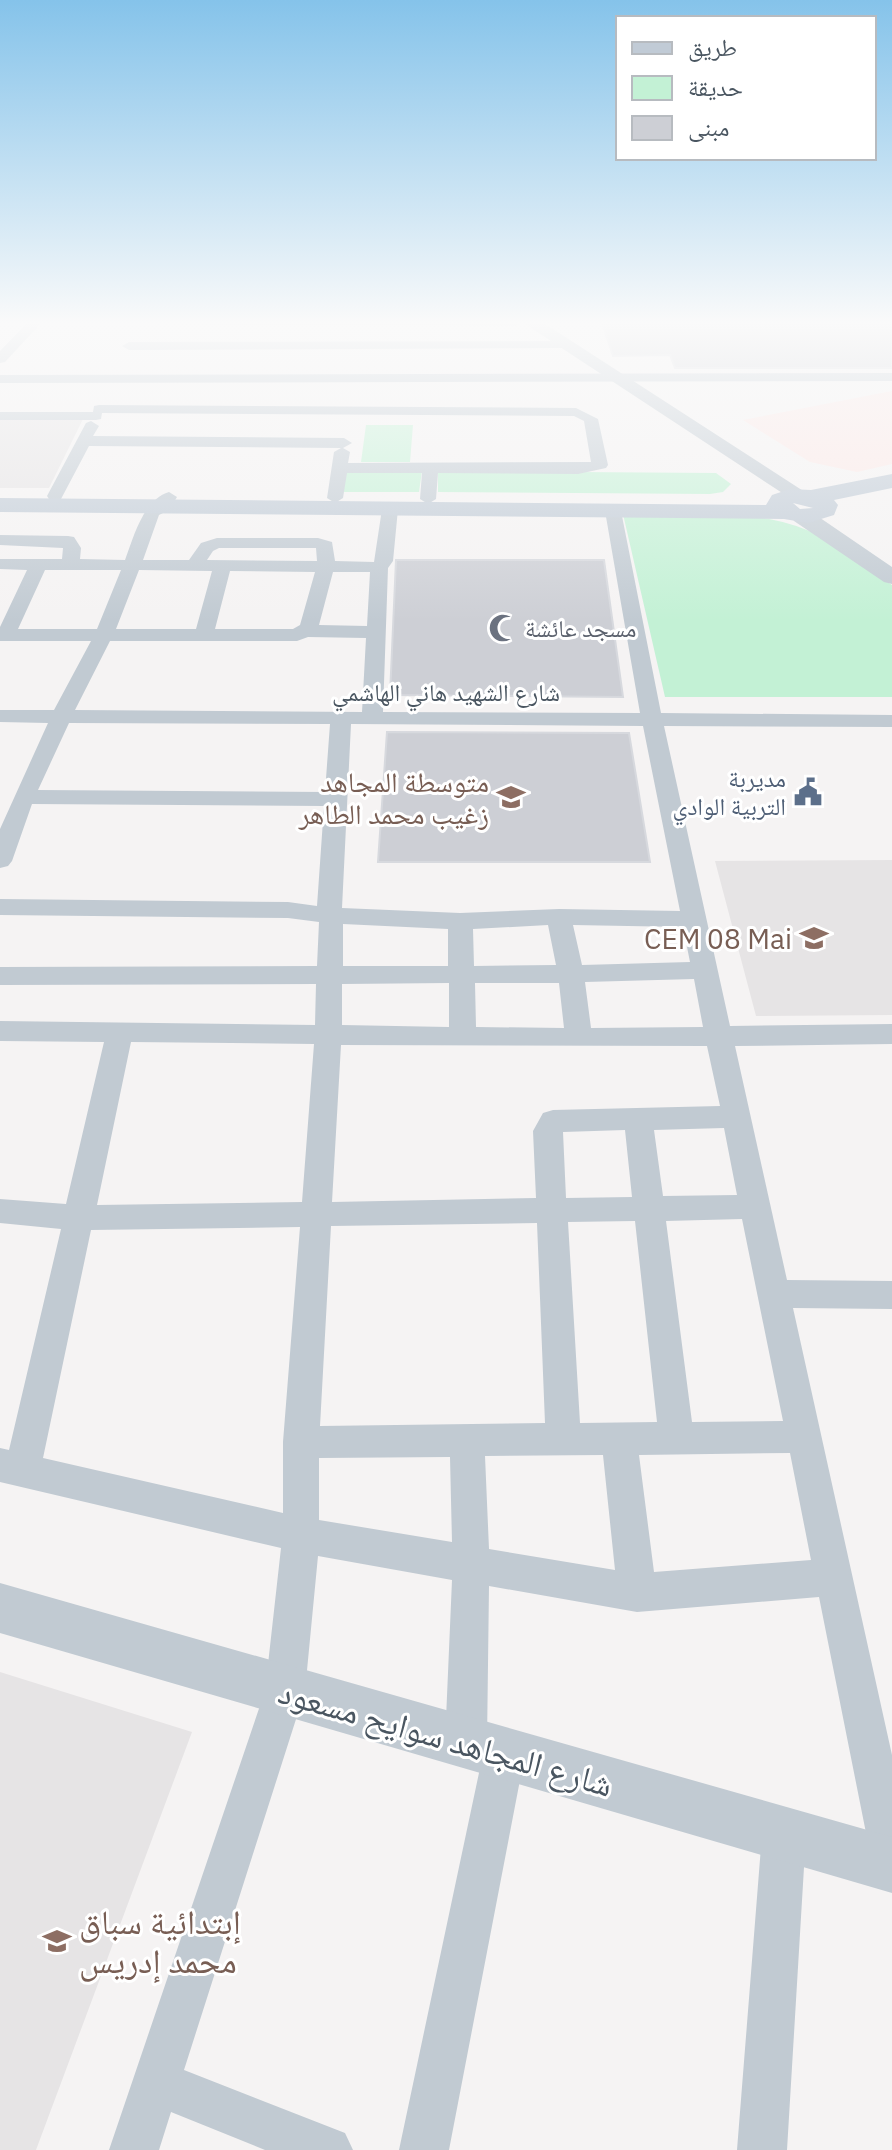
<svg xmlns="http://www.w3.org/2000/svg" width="892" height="2150" font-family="'IBM Plex Sans','Noto Naskh Arabic',sans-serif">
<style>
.education{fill:#e6e4e5}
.medical{fill:#fce8e6}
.green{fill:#c3f1d5}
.building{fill:#cdcfd5;stroke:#d7d9de;stroke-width:2}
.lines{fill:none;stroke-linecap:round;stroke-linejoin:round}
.minor{fill:#c1cad2;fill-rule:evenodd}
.tertiary{fill:#c1cad2;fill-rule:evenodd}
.secondary{fill:#c1cbd6;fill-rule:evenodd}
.labels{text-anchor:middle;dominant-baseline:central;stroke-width:6;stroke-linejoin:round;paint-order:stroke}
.far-worship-label{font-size:24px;fill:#5b616d;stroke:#fff;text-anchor:start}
.far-street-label{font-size:24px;fill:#4a5661;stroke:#fff}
.far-service-label{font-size:24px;fill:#4e5e75;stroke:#fff;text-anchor:end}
.education-label{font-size:28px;fill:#785e54;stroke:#fff;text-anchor:end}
.near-street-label{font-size:34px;fill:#4a5661;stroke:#fff}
.near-education-label{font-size:34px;fill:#785e54;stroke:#fff;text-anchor:start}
</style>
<rect width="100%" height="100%" fill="#f5f3f3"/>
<path class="education" d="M0,419h83l-34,69h-49z
M892,860v155l-136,1 -41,-155z
M0,1672l192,60 -156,418h-36z"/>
<path class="medical" d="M892,391v73l-35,8 -47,-10 -67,-42z"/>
<path class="green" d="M366,425h47l-3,37h-49z
M346,471h76l-3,21h-76z
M438,471l278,2 15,11 -8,8 -13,2 -272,-2z
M623,514c63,1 134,-8 193,20 27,12 52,35 76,51v112h-227z"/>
<path class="building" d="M601,320h291v48h-217l-5,-13 -57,1z
M396,560h208l19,137 -233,-2z
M387,732l242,1 21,129h-272z"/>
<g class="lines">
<path class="minor" d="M30,320h14l-39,42 -5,1v-12z
M112,320h409l1,2 -6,4 -398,-2z
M566,341v6l-5,1 -432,2 -7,-4 7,-4z
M892,373v8l-892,2v-8z
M99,405l477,3 22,11 10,46 -2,3 -28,6 -140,-1 -2,26 -8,5 -8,-5 2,-26h-75l-4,25 -8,5 -8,-5 7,-46 7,-4 -252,-2 -28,53h-12l-2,-3 39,-73 5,-2 8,5 -6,10 251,2 8,5 -9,5 7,4 -2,11 243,-1 -7,-41 -10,-5 -472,-3 -1,6 -5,1h-96v-8h93l1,-6z
M169,492l8,5 -8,13 -10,5 -16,45h46l12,-17 16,-5h101l14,4 3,19 39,1 8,-53 8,-5 6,1 2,4 -5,52 -5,7 -5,144 257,1 -35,-202 8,-5 8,5 40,202 231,2v12l-228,-1 66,300 162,-2v20l-157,2 52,234 105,1v28l-99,-1 99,447v120l-15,-7 -7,-15 -51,-256 -182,15 -148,-26 -2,156 -6,15 -15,6 -15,-6 -6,-15 7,-162 -134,-24 -13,135 -121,379 161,63 8,17h-88l-94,-38 -12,38h-50l156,-459 16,-143 -281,-66v-34l9,2 52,-221 -61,-6v-24l66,5 38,-162 -104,-1v-20l315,4 1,-41 -316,1v-18l317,-1 2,-44 -31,-4 -288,-3v-16l288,3 29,4 7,-100 -292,-2 -20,57 -4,5 -8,2v-39l48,-106 -48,-1v-12h54l37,-69h-91v-14l27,-57 -27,-1v-10h62l1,-11 -63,-3v-10l68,1 6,1 7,11 -1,11 45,1c9,-24 18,-60 44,-68zM219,548h97l1,13 -110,-1 6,-9zM45,570h76l-24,59h-79zM139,570l73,1 -16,58h-80zM230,571l85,1 -15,53 -7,4h-78zM333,572h37l-3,54 -48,-1zM308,637l58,1 -4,74 -287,-2 35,-69h187zM69,723l261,1 -5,68 -287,-2zM351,724l292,2 37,185 -121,-2 -99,4 -118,-5zM343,924l105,5v37h-105zM548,925l8,40 -82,1 -1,-37zM573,925l110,2 7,35 -108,3zM694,979l9,48 -112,1 -6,-46zM449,983v44l-107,-2v-41zM475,983h84l5,45 -88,-1zM131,1042l183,2 -12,158 -205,3zM341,1045l366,1 13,60 -167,4 -10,3 -10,18 3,67 -204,4zM724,1128l13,67 -74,1 -9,-66zM625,1130l7,67 -66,1 -3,-66zM742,1219l41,202 -91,1 -26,-201zM635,1221l22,201 -77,1 -12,-201zM537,1223l8,200 -225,3 11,-200zM300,1227l-17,215v71l-240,-55 48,-228zM790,1453l21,107 -157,12 -15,-117zM603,1455l12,115 -126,-21 -4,-93zM450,1457l2,85 -133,-22v-62z
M504,1733l15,6 6,15 -76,396h-50l84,-396 6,-15z
M784,1812l15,7 7,15 -19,316h-50l25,-316 7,-15z"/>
<path class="tertiary" d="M519,320h20l272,176 -11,6 -7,-2z
M802,510l8,1 82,56v17l-8,-2 -90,-61 -3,-5 3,-5z
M0,1583l892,254v56l-892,-260z"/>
<path class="secondary" d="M892,474v14l-58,12 4,5 -4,10 -26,8 -24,-4 -784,-7v-14l766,7 6,-10 18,-6 21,1zM793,503l20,5 -13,1z"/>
</g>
<linearGradient id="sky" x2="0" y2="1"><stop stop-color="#85c3ea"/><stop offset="0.52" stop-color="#fafafa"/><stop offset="1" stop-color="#fafafa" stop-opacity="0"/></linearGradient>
<rect width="892" height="621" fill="url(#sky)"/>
<defs>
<symbol id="mosque-bare" viewBox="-9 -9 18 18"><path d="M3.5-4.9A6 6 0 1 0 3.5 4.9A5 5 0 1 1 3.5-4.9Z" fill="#6b7280" stroke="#fff" stroke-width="2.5" paint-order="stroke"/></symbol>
<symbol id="civic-bare" viewBox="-9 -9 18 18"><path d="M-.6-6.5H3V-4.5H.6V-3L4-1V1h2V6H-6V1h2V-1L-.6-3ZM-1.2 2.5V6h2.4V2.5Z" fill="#5c6f8a" stroke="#fff" stroke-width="2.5" paint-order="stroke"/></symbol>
<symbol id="school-bare" viewBox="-9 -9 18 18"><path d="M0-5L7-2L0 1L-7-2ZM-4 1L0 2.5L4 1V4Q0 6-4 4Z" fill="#8d6e63" stroke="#fff" stroke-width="2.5" paint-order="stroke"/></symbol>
</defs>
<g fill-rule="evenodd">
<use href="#mosque-bare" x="483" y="608" width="40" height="40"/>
<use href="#civic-bare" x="788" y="772" width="40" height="40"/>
<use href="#school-bare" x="491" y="777" width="40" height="40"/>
<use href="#school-bare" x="794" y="918" width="40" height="40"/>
<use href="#school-bare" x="37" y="1921" width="40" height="40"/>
</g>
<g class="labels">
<g class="far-worship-label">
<text x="525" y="628">مسجد عائشة</text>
</g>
<g class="far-street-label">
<text x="446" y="692">شارع الشهيد هاني الهاشمي</text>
</g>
<g class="far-service-label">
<text x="786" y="778">مديربة<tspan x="786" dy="28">التربية الوادي</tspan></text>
</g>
<g class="education-label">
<text x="489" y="781">متوسطة المجاهد<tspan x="489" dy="32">زغيب محمد الطاهر</tspan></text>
<text x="792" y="938">CEM 08 Mai</text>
</g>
<g class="near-street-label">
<text transform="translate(446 1737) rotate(16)">شارع المجاهد سوايح مسعود</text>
</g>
<g class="near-education-label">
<text x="79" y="1921">إبتدائية سباق<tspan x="79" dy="39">محمد إدريس</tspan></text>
</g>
</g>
<rect x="616" y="16" width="260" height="144" fill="#ffffff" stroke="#b7bbc0" stroke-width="2"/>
<rect x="632" y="42" width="40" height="12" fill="#c1cbd6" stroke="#b7bbc0" stroke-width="2"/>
<text x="688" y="56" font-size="24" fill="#4a5661">طريق</text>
<rect x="632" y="76" width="40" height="24" fill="#c3f1d5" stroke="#b7bbc0" stroke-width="2"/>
<text x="688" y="96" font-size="24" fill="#4a5661">حديقة</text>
<rect x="632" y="116" width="40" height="24" fill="#cdcfd5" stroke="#b7bbc0" stroke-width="2"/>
<text x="688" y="136" font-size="24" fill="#4a5661">مبنى</text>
</svg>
